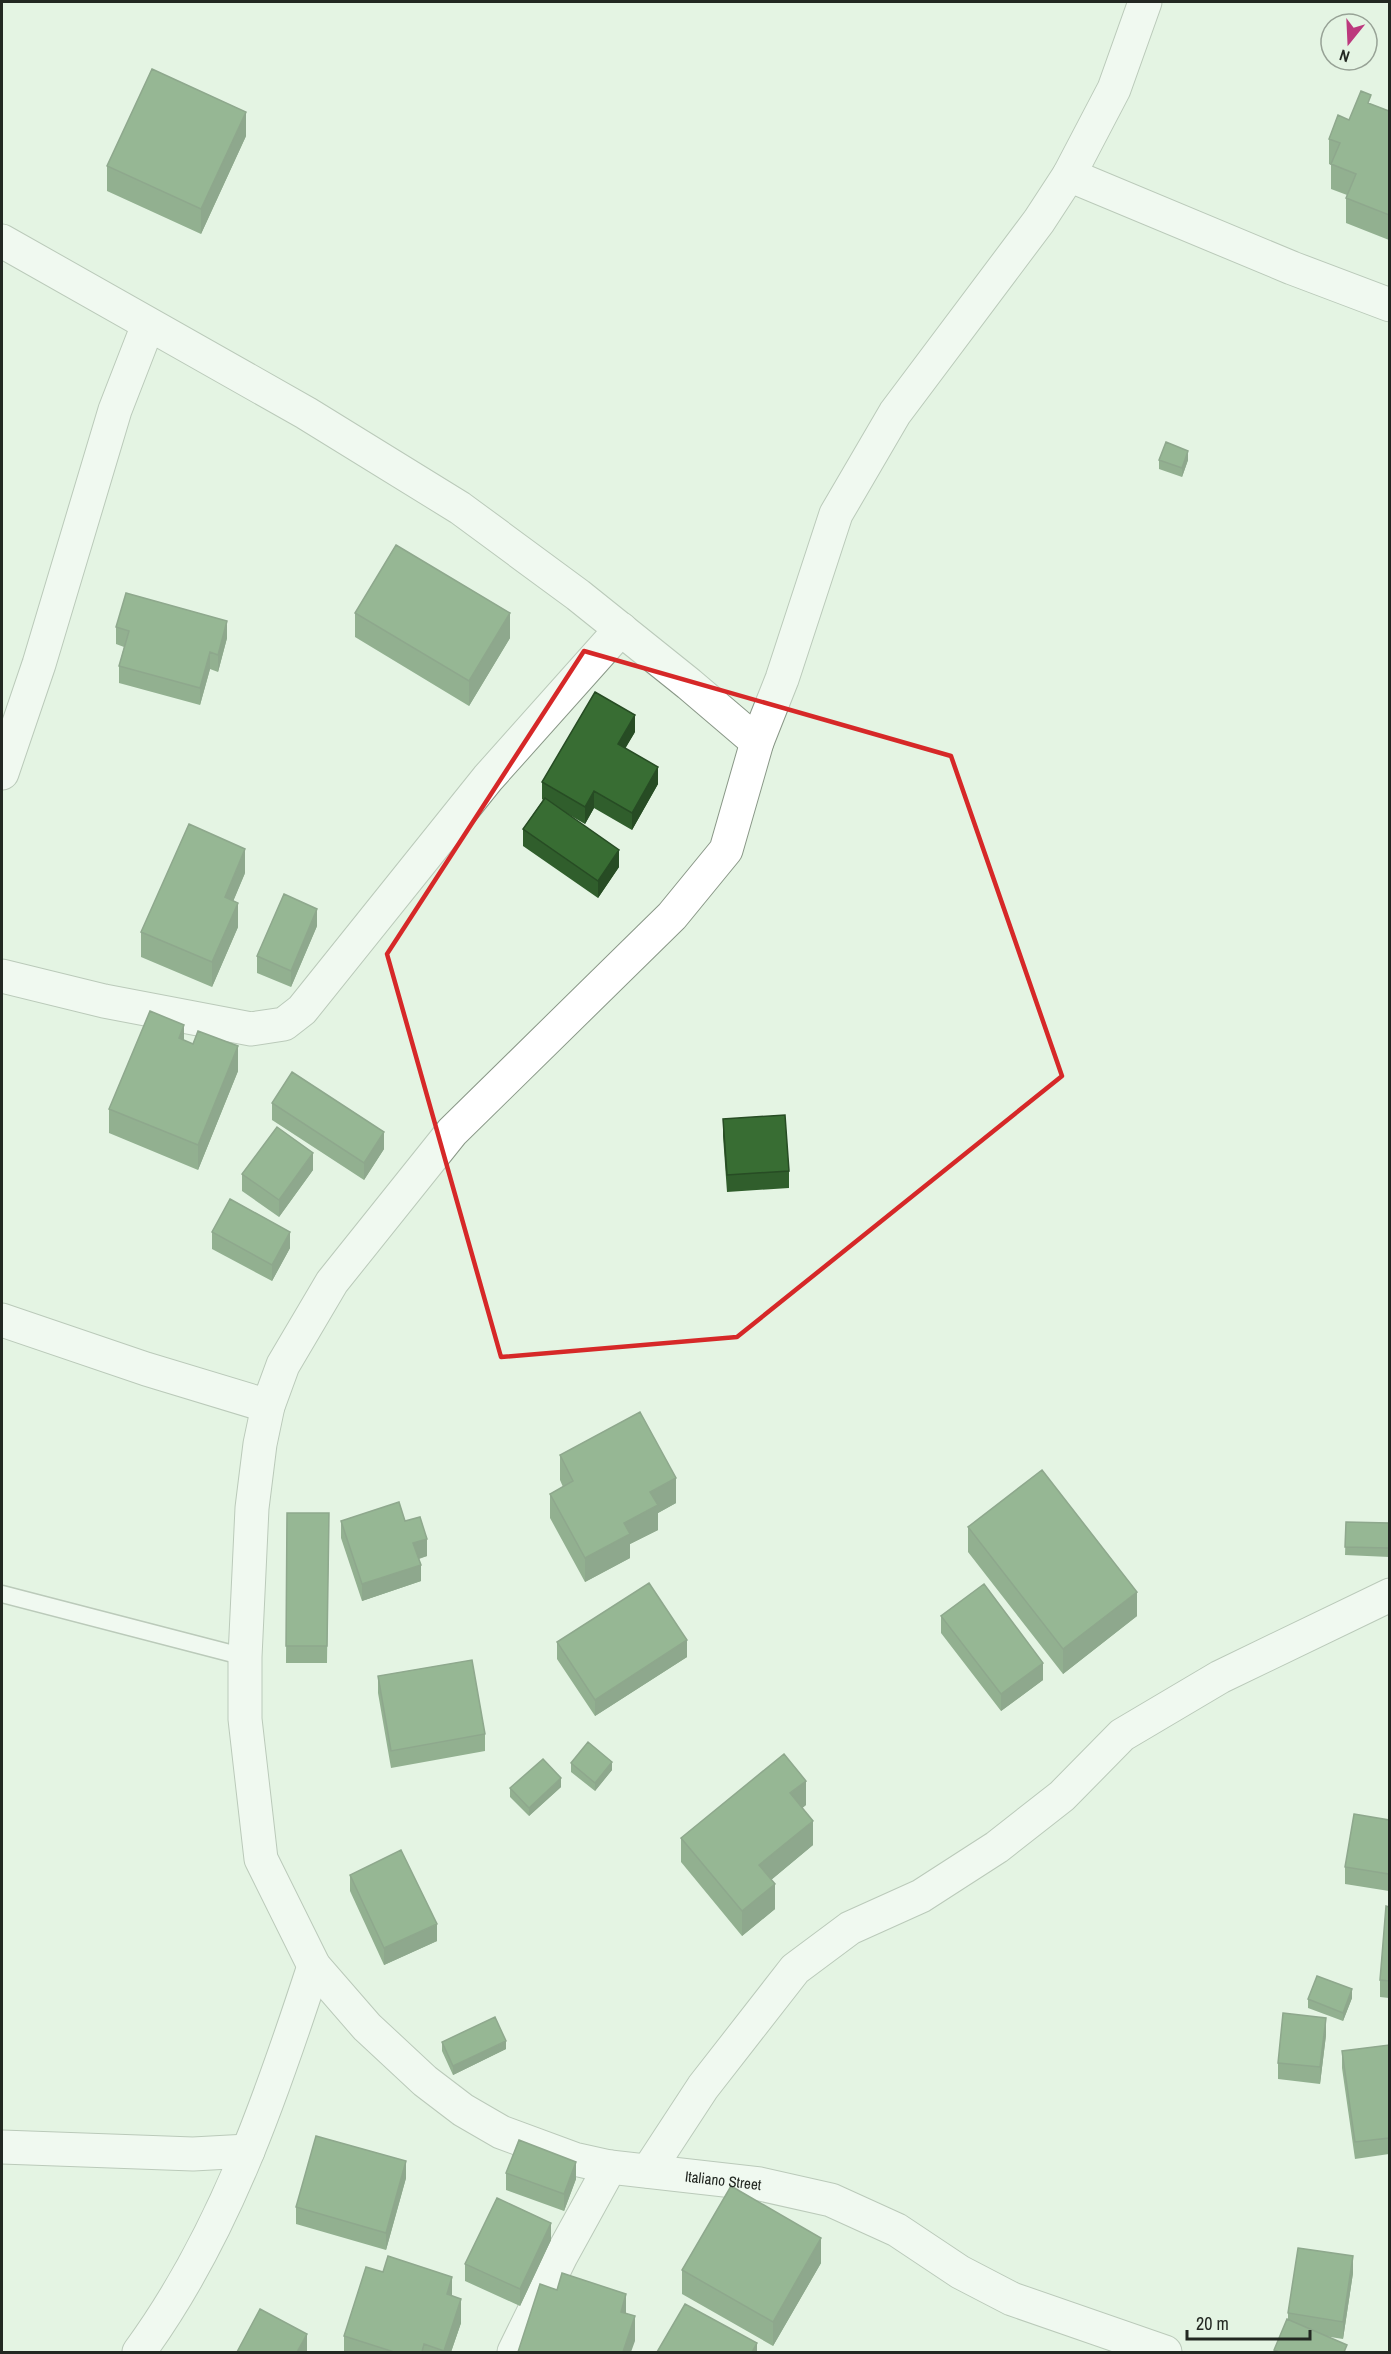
<svg xmlns="http://www.w3.org/2000/svg" width="1391" height="2354" font-family="'Archivo Narrow',sans-serif">
<style>
.lines{fill:none;stroke-linecap:round;stroke-linejoin:round}
.service-casing{stroke:#899787;stroke-width:19}
.minor-casing{stroke:#899787;stroke-width:35}
.service{stroke:#fff;stroke-width:16}
.minor{stroke:#fff;stroke-width:33}
.wall{fill:#305e2c}
.shaded-wall{fill:#274c24}
.building{fill:#386d33;stroke:#274c24;stroke-width:1.5}
.marked{fill:none;stroke:#d62828;stroke-width:4.5;stroke-linejoin:round}
.labels{text-anchor:middle;dominant-baseline:central;stroke-width:6;stroke-linejoin:round;paint-order:stroke}
.street-label{font-size:15px;fill:#232822;stroke:#e4f4e3}
</style>
<rect width="100%" height="100%" fill="#e4f4e3"/>
<g class="lines">
<defs>
<path id="service" d="M2,1594l243,63"/>
<g id="minor">
<path id="s1" d="M1145,2l-31,87 -45,86 -30,46 -144,192 -59,101 -54,165 -25,63 -31,108 -54,66 -220,216 -120,150 -49,83 -15,41 -8,38 -8,64 -7,149v62l16,140 53,107 53,61 58,54 38,29 38,22 73,27 36,8 150,17 71,16 66,30 63,42 52,27 153,53"/>
<path d="M1069,175l223,93 98,37"/>
<path d="M2,241l304,172 154,95 118,87 111,89 68,58"/>
<path d="M2,773l37,-109 76,-254 33,-85"/>
<path d="M2,976l102,25 147,28 33,-5 18,-14 186,-232 133,-149"/>
<path d="M2,1320l144,49 122,37"/>
<path d="M2,2147l191,7 55,-3"/>
<path d="M648,2171l55,-84 92,-118 55,-41 71,-32 76,-49 65,-51 60,-61 98,-58 170,-82"/>
<path d="M139,2352c84,-115 131,-251 175,-386"/>
<path d="M514,2352l47,-96 49,-89"/>
</g>
</defs>
<use href="#service" class="service-casing"/>
<use href="#minor" class="minor-casing"/>
<use href="#service" class="service"/>
<use href="#minor" class="minor"/>
</g>
<path class="wall" d="M1371,104l18,7v129l-43,-17v-25l1,-3 -16,-6v-24l-2,-1v-25l20,-19z
M246,136l-45,98 -94,-43v-25z
M1159,460h29l-6,17 -23,-8z
M355,613l155,25 -41,68 -114,-69z
M116,627l111,11 -9,34 -8,-3 -10,36 -81,-22v-17l5,-19 -8,-3z
M635,732l-10,16 33,36 -26,46 -38,-22 -9,16 -19,-11 53,54 -21,31 -75,-52v-17l20,-29 -1,-1v-17z
M245,873l-12,28 5,26 -26,60 -71,-30v-25z
M317,926l-26,61 -34,-14v-17z
M184,1040l54,31 -40,99 -89,-37v-24z
M272,1103l112,46 -20,31 -92,-60z
M723,1119l66,52v17l-62,4 -4,-56z
M313,1170l-34,47 -37,-26v-17z
M212,1232l78,16 -18,33 -60,-32z
M560,1455l116,48 -18,10v17l-28,14v14l-45,24 -35,-64v-24l13,-7 -3,-7z
M287,1513h42l-2,150h-41z
M341,1521h64l22,35 -8,3 2,22 -59,20 -21,-63z
M1346,1522l43,1v34l-44,-2z
M968,1527l169,89 -74,58 -95,-122z
M941,1616l102,64 -42,31 -60,-78z
M557,1642l130,15 -92,59 -38,-57z
M378,1676l107,58v17l-94,17 -13,-75z
M571,1763l41,7 -17,21 -24,-19z
M561,1787l-32,29 -19,-19v-9z
M806,1805l-4,3 11,37 -42,35 4,29 -33,27 -61,-74v-24z
M1389,1820v71l-44,-7v-17z
M350,1875l87,66 -53,24 -34,-74z
M1389,1907v91l-9,-1v-17z
M1352,1998l-9,23 -35,-13v-9z
M1326,2035l-6,49 -42,-5v-16z
M442,2042l64,7 -53,26 -11,-24z
M1389,2045v109l-34,5 -13,-91v-17z
M506,2173l70,6 -12,32 -58,-21z
M406,2178l-20,72 -90,-26v-17z
M551,2240l-31,66 -55,-25v-17z
M821,2263l-48,83 -91,-52v-24z
M1353,2273l-10,66 -19,-3 23,16h-73v-2l14,-30v-7z
M452,2296l9,27 -10,29h-107v-16z"/>
<path class="shaded-wall" d="M246,112v24l-45,98v-25z
M1188,451v9l-6,17v-9z
M510,613v25l-41,68v-25z
M227,621v17l-9,34v-17z
M210,652v17l-10,36v-17z
M635,715v17l-17,29v-17z
M658,767v17l-26,46v-17z
M594,791v17l-9,16v-17z
M245,849v24l-20,48v-24z
M619,850v17l-21,31v-17z
M238,903v24l-26,60v-25z
M317,909v17l-26,61v-16z
M184,1025v24l-5,-11z
M238,1046v25l-40,99v-25z
M384,1132v17l-20,31v-17z
M313,1153v17l-34,47v-17z
M290,1232v16l-18,33v-16z
M676,1478v25l-18,10v17l-28,14v14l-45,24v-24l65,-66z
M427,1539v17l-14,4v-17z
M421,1565v16l-59,20v-17z
M1137,1592v24l-74,58v-25z
M687,1640v17l-92,59v-16z
M1043,1663v17l-42,31v-17z
M612,1762v8l-17,21v-8z
M561,1778v9l-32,29v-8z
M806,1781v24l-16,13v-25z
M813,1821v24l-54,45v-25z
M775,1884v25l-33,27v-25z
M437,1924v17l-53,24v-17z
M1352,1989v9l-9,23v-8z
M1326,2018v17l-6,49v-17z
M506,2041v8l-53,26v-9z
M406,2161v17l-20,72v-17z
M576,2162v17l-12,32v-17z
M551,2223v17l-31,66v-17z
M821,2238v25l-48,83v-24z
M1353,2256v17l-10,66v-17z
M452,2277v24l-5,-7z
M626,2294v25l-5,-7z
M461,2299v24l-10,29h-7z
M635,2316v25l-4,11h-8z
M307,2334v17l-1,1h-9z
M757,2343v9h-5z"/>
<path class="building" d="M152,69l94,43 -45,97 -94,-43z
M1361,91l10,4 -3,8 21,8v104l-43,-17 10,-24 -25,-10 9,-21 -11,-4 9,-24 11,5z
M1166,442l22,9 -6,17 -23,-8z
M396,545l114,68 -41,68 -114,-68z
M126,593l101,28 -9,34 -8,-3 -10,36 -81,-22 10,-35 -13,-4z
M595,692l40,23 -17,29 40,23 -26,46 -38,-22 -9,16 -43,-25z
M545,798l74,52 -21,31 -75,-52z
M189,824l56,25 -20,48 13,6 -26,59 -71,-30z
M284,894l33,15 -26,62 -34,-15z
M150,1011l34,14 -5,13 14,6 5,-13 40,15 -40,99 -89,-36z
M292,1072l92,60 -20,31 -92,-60z
M785,1115l4,56 -62,4 -4,-56z
M277,1127l36,26 -34,47 -37,-26z
M230,1199l60,33 -18,33 -60,-33z
M640,1412l36,66 -26,14 8,13 -34,18 6,11 -45,24 -35,-64 23,-13 -13,-26z
M1042,1470l95,122 -74,57 -95,-122z
M399,1502l6,19 15,-4 7,22 -14,4 8,22 -59,19 -21,-63z
M287,1513h42l-2,133h-41z
M1346,1522l43,1v25l-44,-1z
M649,1583l38,57 -92,60 -38,-58z
M984,1584l59,79 -42,31 -60,-78z
M472,1660l13,74 -94,17 -13,-75z
M588,1742l24,20 -17,21 -24,-20z
M784,1754l22,27 -16,12 23,28 -54,44 16,19 -33,27 -61,-73z
M543,1759l18,19 -32,30 -19,-20z
M1354,1814l35,6v54l-44,-7z
M401,1850l36,74 -53,24 -34,-73z
M1386,1906l3,1v74l-9,-1z
M1317,1976l35,13 -9,24 -35,-14z
M1283,2013l43,5 -6,49 -42,-4z
M495,2017l11,24 -53,25 -11,-24z
M1389,2045v93l-34,4 -13,-91z
M316,2136l90,25 -20,72 -90,-26z
M519,2140l57,22 -12,32 -58,-21z
M731,2186l90,52 -48,84 -91,-52z
M497,2198l54,25 -31,66 -55,-25z
M1298,2248l55,8 -10,66 -55,-9z
M388,2256l64,21 -5,17 14,5 -17,52 -20,-7 -2,8h-28l-50,-16 22,-69 17,5z
M562,2273l64,21 -5,18 14,4 -12,36h-105l22,-68 17,6z
M685,2304l72,39 -5,9h-95z
M260,2309l47,25 -10,18h-60z
M1287,2319l60,26 -3,7h-65l-5,-2z"/>
<path d="M0 0H1391V2354H0ZM584,651l367,105 111,320 -325,261 -236,20 -114,-403z" fill="#e4f4e3" fill-opacity=".55" fill-rule="evenodd"/>
<path class="marked" d="M584,651l367,105 111,320 -325,261 -236,20 -114,-403z"/>
<g class="labels">
<g class="street-label">
<text stroke="none"><textPath href="#s1" startOffset="2736">Italiano Street</textPath></text>
</g>
</g>
<rect width="1391" height="2354" fill="none" stroke="#232822" stroke-width="6"/>
<g transform="translate(1349 42) rotate(198)"><circle r="28" fill="#e4f4e3" stroke="#97a296" stroke-width="1.5"/>
<path d="M0-4.5L10 22L0 15L-10 22Z" fill="#bc387d"/>
<text y="-9" font-size="16" font-weight="bold" text-anchor="middle" fill="#232822">N</text>
</g>
<path d="M1187 2330v9h123v-9" fill="none" stroke="#232822" stroke-width="3"/>
<text x="1196" y="2330" font-size="18" fill="#232822" stroke="#e4f4e3" stroke-width="4.5" paint-order="stroke">20 m</text>
</svg>
